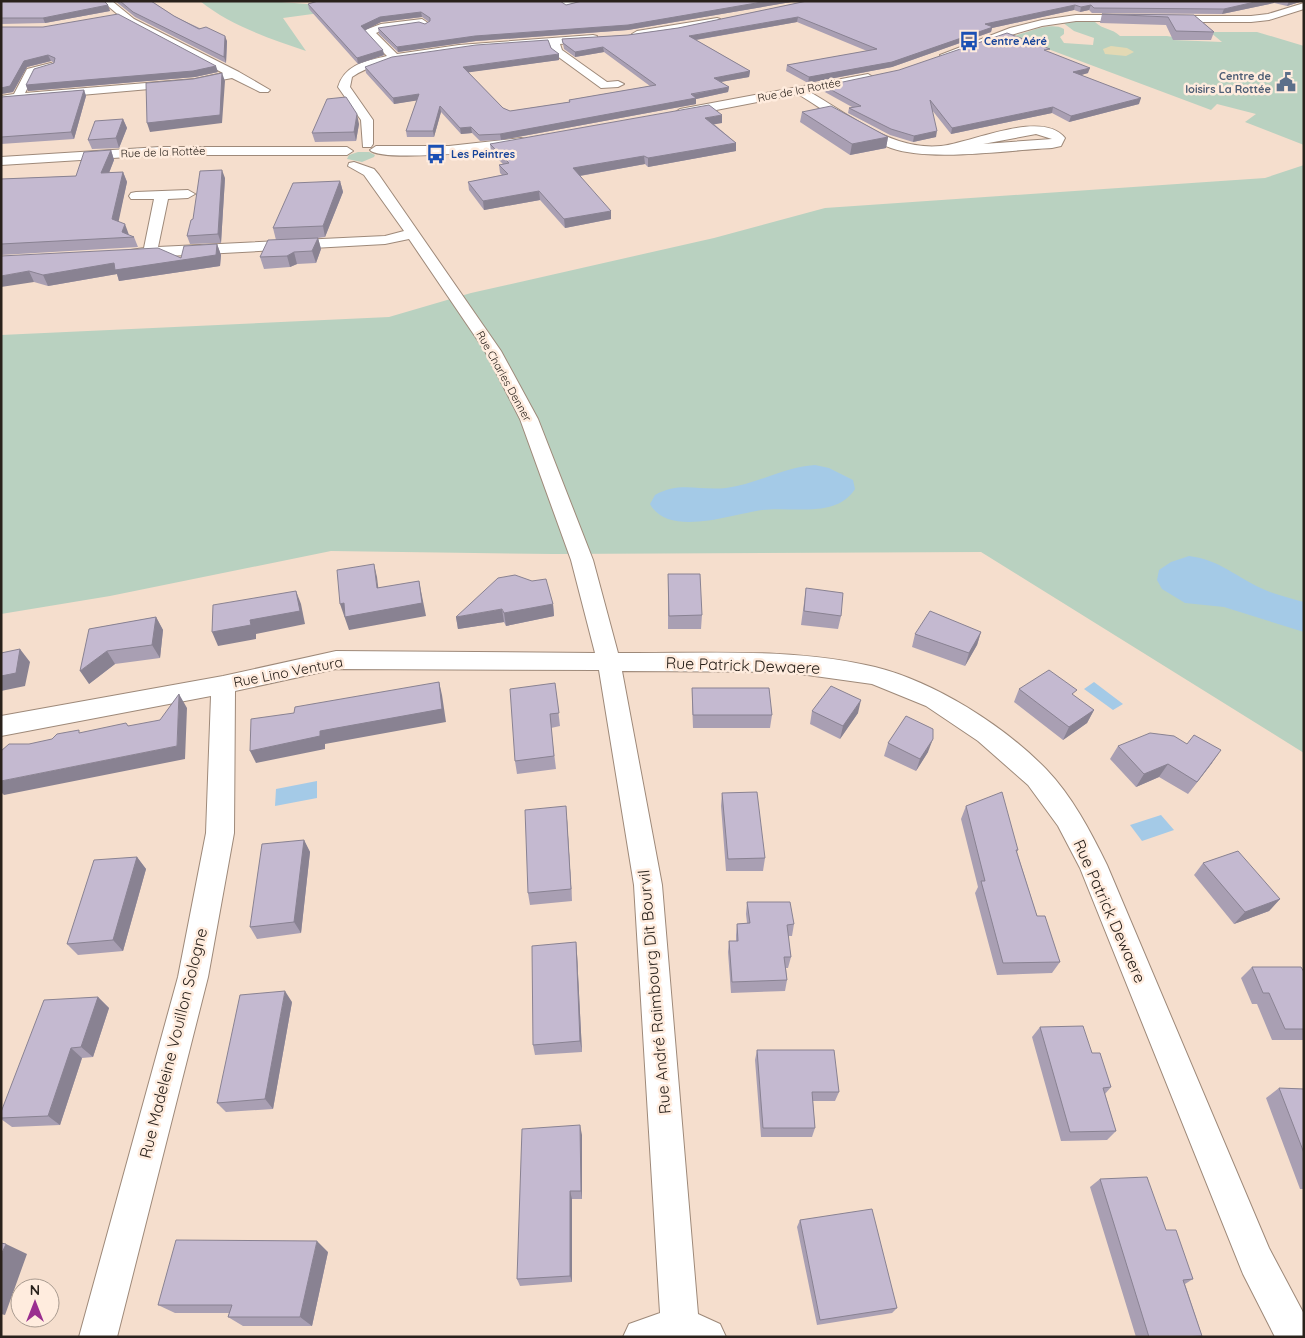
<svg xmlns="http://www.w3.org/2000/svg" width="1305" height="1338" font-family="Quicksand,sans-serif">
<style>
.green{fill:#b9d1c0}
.sand{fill:#e3d9b4}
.water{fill:#a4cae7}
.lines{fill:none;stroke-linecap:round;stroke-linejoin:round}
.street-casing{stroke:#9e8979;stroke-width:2}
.street{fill:#fff;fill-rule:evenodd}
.wall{fill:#a99fb3}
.shaded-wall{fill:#898292}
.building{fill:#c4b9d0;stroke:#898292}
.labels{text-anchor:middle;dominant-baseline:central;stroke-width:5;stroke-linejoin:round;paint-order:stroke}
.far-transit-label{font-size:11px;font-weight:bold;fill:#164399;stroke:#ffecde;text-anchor:start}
.far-service-label{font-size:11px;font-weight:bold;fill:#4e5e75;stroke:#ffecde;text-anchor:end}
.far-street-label{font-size:11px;fill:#29211b;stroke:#ffecde}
.street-label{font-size:14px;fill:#29211b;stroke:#ffecde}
.near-street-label{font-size:16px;fill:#29211b;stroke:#ffecde}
</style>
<rect width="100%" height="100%" fill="#f5decd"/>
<path class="green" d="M200,1h69l88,7 -74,10 23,33c-37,-13 -75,-25 -106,-50z
M1080,20l25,1 -10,1c8,8 17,6 25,14h47l6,1v3l49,2 -12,-10h47l47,14v99l-59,-23 11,-8 -39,-10 -6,6 -198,-74c14,-3 37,-15 51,-7v5l-4,3 4,6 29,2 1,-7 -20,-7 -12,-9z
M358,152h11l6,3 -1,2 -12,5 -15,-3 2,-4z
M1304,165v588l-323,-201 -428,2 -222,-3 -221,45 -109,18v-279l388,-18 82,-24 243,-55 111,-30 440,-30z"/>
<path class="sand" d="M1111,46l16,2 7,4 -8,4 -21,-2 -2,-5z"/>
<path class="water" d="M815,465l14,3 24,12 2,9c-19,30 -63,17 -93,21 -29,4 -94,28 -112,-6l5,-9c25,-14 44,-4 71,-7 31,-4 58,-21 89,-23z
M1189,556c32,4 46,21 74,33 13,6 27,9 41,13v30l-80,-25 -39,-4 -23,-14 -5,-9 2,-10 12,-8z
M1094,682l29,22 -10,6 -29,-21z
M317,781v17l-42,8 1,-17z
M1161,815l13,15 -32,11 -12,-16z"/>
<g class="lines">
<defs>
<path id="street" d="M102,1h10l22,18 105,53 31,18 -2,2h-8l-28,-14 -37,7 -194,17v-6l13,-2 13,-25 24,-6 5,3 -1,2 -20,5 -10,20 170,-14 28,-6 -95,-50z
M560,1h37l-31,7 -6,-3z
M1304,3v6l-35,11 -18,2h-84l-5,-3 5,-3h84l17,-2z
M1076,15h58l5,3 -5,3h-58l-34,5 -38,11 -55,20h-8l-1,-2 70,-27 32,-8z
M717,18l3,1v4l-83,14 -5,-3 5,-3z
M422,19l6,4v4l-8,-2 -37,5 -7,3 21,21 62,-9 134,-10 4,1v4l-37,4 2,6 45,32 11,-1 6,3 -6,3 -17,1 -48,-35 -3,-8c-50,3 -158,4 -198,32l-2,10 23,33v24l-2,3h-8l-2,-27 -23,-33c7,-23 28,-26 49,-31l-22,-22v-4l16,-6z
M868,74l5,3 -1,2 -62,13c40,23 82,59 131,54 30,-3 101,-37 124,-8l-4,8 -9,2c-44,2 -122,14 -161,0 -28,-10 -67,-38 -93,-54l-118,23 -6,-4 6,-4zM1036,134l16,5 -69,5z
M521,138l4,1 2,3 -2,3c-20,5 -144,18 -155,5l6,-4h73z
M160,147h187l6,4 -6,4h-187l-159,10v-8z
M354,162l20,7 5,6 122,176 37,68 55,141 25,93c85,1 174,-6 257,14 60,15 128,58 171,102 26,27 45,63 61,96l162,383 35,66v23h-29l-32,-63 -163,-406 -22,-42 -30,-41 -50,-44 -52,-35 -54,-22 -86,-12 -164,-1 40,214 36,429 22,10 6,13h-103l6,-13 31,-11 -26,-428 -35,-215 -263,-1 -101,22 -1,142 -26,144 -91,360h-38l99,-360 28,-144 5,-137 -210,40v-20l222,-40 113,-25 259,2 -24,-93 -51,-141 -35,-68 -76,-112 -24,5 -235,13h-14l-7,-4 2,-3 13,-2 10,-49h-23l-2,-3 2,-3 5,-1 52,-2 7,4 -7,4 -20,1 -10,48 227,-11 19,-5 -40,-56 -16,-9 1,-3z"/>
</defs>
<use href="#street" class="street-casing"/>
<use href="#street" class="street"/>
</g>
<path class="wall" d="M1,1l107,4 2,6 -65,12 -44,1z
M115,1h36l23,15 53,25 -1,22 -91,-46z
M582,1h215l-169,29 -152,11 -78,11 -19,-18 -1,-6 47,-4 4,-2 -7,-5 -41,5 -16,8 19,25 -26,9 -49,-55 -1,-5 258,1z
M807,1h496l-16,5 -13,-3 -52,11 -130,-1 -3,-3 -9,2 -6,-2 -82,18 -1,4 -99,35 -84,16 -22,-12 1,-6 80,-14 -70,-29 -101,18 54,31 -1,6 -28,5 8,5 -1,5 -32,7v5l-195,36 -21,1 -8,-8 -11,1 -20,-22 -7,25h-27l-1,-6 11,-31 -23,4 -28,-31 -1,-6 186,-19 8,12 -91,12 35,36 7,3 59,-9v-2l81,-14 -46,-34 -29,5 -11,-8 -2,-10 66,-4 50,-7z
M1102,14l92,1 20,17 -3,8h-38l-7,-15 -66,-2z
M1,27l217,45 -23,5 -167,14 -2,-6 28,-22 -3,-2 -24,6 -14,25 -12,2z
M1049,52l39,21 -7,2 58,29 -70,18 -17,-9 -101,21 -19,-24 4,27 -23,5 -23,-7 -42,-22 1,-5 3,-1 -29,-16 1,-5z
M84,90l2,6 -12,43 -73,5v-47z
M802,112l86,25 -2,11 -36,7 -50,-33z
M123,119l4,9 -8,20 -27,1 -4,-9z
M722,123l-8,1 22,19v8l-88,16 -3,-3 -65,12 31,43 -46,9 -25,-28 -56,10 -15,-20 -1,-8 34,-7 -2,-2 -1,-8 4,-1 -12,-12 -1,-8z
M359,124l-3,17 -41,1 -3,-9z
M111,150l3,10 -5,13 14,-1 4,10 -9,39 11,14 5,2 4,10 -137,8v-76l75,-3z
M225,178l-4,65 -31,1 -3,-8 6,-17z
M340,181l3,11 -18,45 -7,1 3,11 -5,14 -19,1 -7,3 -26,2 -4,-12 16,-17 -3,-12z
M217,244l4,11 -1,11 -101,15 -2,-7 -69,12 -14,-4 -33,-26 180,2z
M668,574l34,41 -1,14h-33z
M806,588l35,28 -3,13 -37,-4z
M553,604l1,12 -48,10 -2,-4 -46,7 -2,-12z
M156,617l7,13 -3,28 -45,6 -26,20v-55z
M981,632l-4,13 -12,21 -53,-19 3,-13z
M555,683l5,43 -9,2 5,41 -39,5 -2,-13z
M692,688l80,27 -2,13h-77l-1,-27z
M1019,689l75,21 -7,13 -24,17 -49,-38z
M812,711l46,2 -18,26 -30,-15z
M888,743l40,9 -12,19 -32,-15z
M1187,744l25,19 -24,31 -29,-17 -23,10 -26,-28 8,-13z
M722,793l43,65 -2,13h-37l-5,-65z
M966,806l52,44 -1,2 20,64 23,46 -8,11 -55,2 -22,-82 3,-6 -17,-68z
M567,819l5,82 -42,4 -2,-12z
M304,840l6,12 -9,81 -44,6 -7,-12z
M137,857l9,12 -23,82 -45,4 -11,-11z
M1203,863l77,36 -11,12 -35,13 -40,-49z
M747,902l47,22 -2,12h-4l3,21 -3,11h-2l1,12 -2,11 -54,2 -3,-41 1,-11h7v-6l1,-11 10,-1 -1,-9z
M576,942l1,12 5,98 -47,3 -2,-10z
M1252,967l52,5v68h-32l-15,-36h-5l-11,-26z
M98,997l11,11 -16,49 -11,1 -22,67 -48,2 -11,-8v-7z
M292,1002l-19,107 -47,3 -9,-9z
M1040,1027l52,26 19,34 -6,7 11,37 -9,9 -46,1 -29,-104z
M757,1050l82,42 -4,9h-22l2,27 -3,9h-51l-6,-77z
M1279,1088l25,1v100h-4l-34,-91z
M582,1135v64h-10v83l-52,4 -3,-7z
M1100,1179l66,51 27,49 -8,5 17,52 -2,1h-64l-46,-150z
M800,1220l97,88 -5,5 -75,12 -20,-98z
M328,1252l-16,74h-69l-15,-9 1,-4h-54l-17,-8z"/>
<path class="shaded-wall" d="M768,1h29l-169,29 -152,11 -78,11 -1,-5 78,-11z
M1259,1h15v2l-52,11 2,-5z
M1289,1h14l-16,5z
M108,5l2,6 -65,12 -2,-5z
M1075,5l-1,5 -82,18 -1,4 -99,35 -84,16 1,-6 176,-53z
M1091,5l-2,5 -9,2 1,-5z
M421,12l1,5 -41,5 -19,10 -1,-6 19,-9z
M798,17l-1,5 -108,19v-5z
M225,36l2,5 -1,22 -2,-6z
M603,47l1,5 -29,5v-5z
M383,50l1,5 -26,9 -1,-6z
M559,54v6l-95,13 -1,-6z
M48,55l3,6 -24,6 -14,25 -12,2v-6l23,-27z
M216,66l2,6 -23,5 -167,14 -2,-6z
M1090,68l-2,5 -17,5 2,-6z
M750,71l-1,6 -35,6v-5z
M222,73l3,8 -3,42 -72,9 -3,-9z
M729,87l-1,5 -32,7v5l-195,36 -1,-6z
M84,90l2,6 -12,43 -3,-7z
M419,94l1,6 -26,4 -1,-6z
M1141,98l-2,6 -70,18 2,-6z
M440,106l1,6 -7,25 -1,-6z
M1053,107l-1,6 -101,21 1,-6z
M357,114l2,10 -3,17 -2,-9z
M722,115v8l-17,3v-8z
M123,119l4,9 -8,20 -3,-10z
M471,127l1,6 -11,1 -1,-6z
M937,131l-1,6 -23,5 1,-6z
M888,137l-2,11 -36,7 2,-11z
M736,143v8l-88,16v-9z
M111,150l3,10 -9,23 -4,-10z
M644,156l1,8 -72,13v-9z
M222,170l3,8 -4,65 -3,-9z
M123,172l4,10 -10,47 -5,-10z
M340,181l3,11 -18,45 -2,-11z
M539,191l1,9 -56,10 -1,-9z
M611,211v8l-46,9 -1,-9z
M125,224l4,11 -7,-3z
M318,238l3,11 -5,14 -4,-12z
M217,244l4,11 -1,11 -101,15 -2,-7 -69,12 -5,-11 71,-12 102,-8z
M294,252l3,12 -7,3 -3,-11z
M29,271l5,11 -33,5v-11z
M374,564l3,13 3,25 -3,-14z
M419,581l7,35 -77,14 -9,-26z
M296,591l5,13 4,20 -49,10v5l-38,7 -6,-14 38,-12z
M553,604l1,12 -48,10 -2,-13z
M502,609l2,13 -46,7 -2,-12z
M156,617l7,13 -3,28 -8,-13z
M981,632l-4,13 -12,21 4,-13z
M20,649l10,13 -5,24 -24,5v-15z
M107,651l8,13 -26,20 -9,-13z
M439,682l3,13 4,27 -121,22v5l-69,14 -6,-12 70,-20z
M179,694l8,14 -2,51 -181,36 -3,-3v-11l176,-35z
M861,700l-3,13 -18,26 3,-13z
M1094,710l-7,13 -24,17 6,-13z
M933,739l-5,13 -12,19 4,-12z
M1221,750l-9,13 -24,31z
M1168,764l-9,13 -23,10 8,-13z
M566,806l1,13 5,82 -1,-12z
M304,840l6,12 -9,81 -7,-11z
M137,857l9,12 -23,82 -10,-11z
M1280,899l-11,12 -35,13 11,-12z
M576,942l1,12 5,98 -2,-11z
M285,991l7,11 -19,107 -8,-10z
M98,997l11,11 -16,49 -12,-10z
M71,1048l11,10 -22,67 -12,-9z
M580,1125l2,10v64l-1,-8z
M570,1191l2,8v83l-2,-6z
M317,1241l11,11 -16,74 -12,-9z
M6,1244l21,10 -22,61 -4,-1v-59z"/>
<path class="building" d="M1,1h103l4,4 -65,13h-42z
M120,1h31l23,15 25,13 7,-2 19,9 -1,21 -91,-45z
M318,1h242l6,4 16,-4h186l-140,24 -153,11 -78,11 -19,-19 41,-6 6,2 5,-3v-3l-9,-6 -41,5 -19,9 22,24 -26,8 -49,-54z
M807,1h452l-35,8 -130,-1 -3,-3 -10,2 -6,-2 -90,19 8,3 -101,35 -83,15 -22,-12 90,-16 -79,-32 -109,19 61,35 -36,7 15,9 -38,7 5,4 -196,36 -21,1 -8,-8 -11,1 -20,-22 -7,25h-27l13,-37 -26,4 -28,-31 27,-10 84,-12 72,-5 3,8 8,6 -96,13 40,41 7,3 60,-9 -1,-2 87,-15 -53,-38 -28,5 -12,-9 -1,-4 66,-4 50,-7z
M118,14l98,52 -23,5 -167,14 8,-16 20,-6 1,-5 -7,-3 -24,6 -14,25 -9,2v-61h42z
M1102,14l92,1 20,17 -38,-1 -8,-14z
M1007,33l43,16 -6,1 46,18 -17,4 68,26 -70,18 -18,-9 -101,21 -22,-28 7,31 -23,5 -23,-7 -42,-21 12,-2 -37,-20 75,-16z
M222,73l-2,42 -73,8 -1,-40 47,-4z
M84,90l-13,42 -70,5v-40z
M346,97l11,17 -3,18 -42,1 15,-34z
M709,105l13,10 -17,3 31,25 -88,15 -4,-2 -71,12 38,43 -47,8 -25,-28 -56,10 -15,-19 40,-8 -9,-9 10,-2 -19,-19z
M831,106l57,31 -36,7 -50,-32z
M123,119l-7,19 -28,2 7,-19z
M111,150l-10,23 22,-1 -11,47 13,5 -3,8 12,5 -133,7v-65l75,-3 8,-24z
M222,170l-4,64 -31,2 4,-16 2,-1 7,-48z
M340,181l-17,45 -50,2 20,-45z
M318,238l-6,13 -18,1 -7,4 -27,1 8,-17z
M217,244l-1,11 -101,15 -1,-7 -71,12 -14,-4 -28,5v-20l157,-8 23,10 3,-12z
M374,564l3,24 42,-7 3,22 -77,14 -1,-14 -4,1 -3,-34z
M668,574h32l2,41 -33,1z
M515,575l17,6 14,-2 7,25 -49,9 -2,-4 -46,8 42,-39z
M806,588l37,5 -2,23 -37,-5z
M296,591l4,20 -50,9 1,5 -39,7 1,-27z
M930,611l51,21 -12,21 -54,-19z
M156,617l-4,28 -45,6 -27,20 9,-42z
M20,649l-4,24 -15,3v-23z
M1049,670l28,20 -5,4 22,16 -25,17 -50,-38z
M439,682l3,27 -122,22v5l-70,15 1,-32 43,-6 1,-6z
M555,683l4,30 -9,1 4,42 -39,5 -5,-72z
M831,686l30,14 -18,26 -31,-15z
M692,688h77l3,27h-79z
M179,694l-2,52 -176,35v-30l8,-7h20l23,-5 5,-5 22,-4v3l47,-10 2,3 32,-6z
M906,716l27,13v10l-13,20 -32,-16z
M1150,733l24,3 13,8 7,-9 27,15 -24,32 -29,-18 -24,10 -26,-28z
M757,792l8,66 -37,1 -6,-66z
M1002,792l16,58h-2l21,66h8l15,46 -57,1 -22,-82h4l-19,-75z
M566,806l5,83 -43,4 -3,-83z
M304,840l-10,82 -44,5 12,-83z
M1238,851l42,48 -35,13 -42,-49z
M137,857l-24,83 -46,4 27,-84z
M747,902h43l4,22 -7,1 4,32h-7l3,23 -55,2 -3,-41h9l-1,-17 13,-1z
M576,942l4,99 -47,4 -1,-99z
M1252,967h49l3,5v57h-19l-16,-36h-6z
M285,991l-20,108 -48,4 23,-108z
M98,997l-17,50 -10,1 -23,68 -47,2v-6l43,-112z
M1083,1026l9,27h8l11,34 -8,1 13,43 -46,1 -30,-105z
M757,1050h77l5,42h-27l3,36h-52z
M1279,1088l25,1v64z
M580,1125l1,66h-11v85l-53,3 5,-150z
M1147,1177l19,53h10l17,49 -10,1 19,56 -20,1h-33l-49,-158z
M872,1209l25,99 -77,12 -20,-100z
M176,1240l141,1 -17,76h-72l4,-12h-74z
M1,1243l5,1 -5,11z"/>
<defs>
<symbol id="bus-bare" viewBox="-9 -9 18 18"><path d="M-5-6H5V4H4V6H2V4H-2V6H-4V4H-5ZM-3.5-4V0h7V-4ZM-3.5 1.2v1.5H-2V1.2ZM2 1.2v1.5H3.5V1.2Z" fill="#1a4fb4" stroke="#ffecde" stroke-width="2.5" paint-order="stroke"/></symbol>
<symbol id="civic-bare" viewBox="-9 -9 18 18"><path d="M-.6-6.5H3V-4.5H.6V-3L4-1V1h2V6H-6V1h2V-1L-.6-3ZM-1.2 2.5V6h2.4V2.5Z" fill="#5c6f8a" stroke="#ffecde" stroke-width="2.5" paint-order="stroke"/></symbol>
</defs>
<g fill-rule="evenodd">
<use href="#bus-bare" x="955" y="27" width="28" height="28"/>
<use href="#civic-bare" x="1272" y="68" width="28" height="28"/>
<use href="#bus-bare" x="422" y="140" width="28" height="28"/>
</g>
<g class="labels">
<g class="far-transit-label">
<text x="984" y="41">Centre Aéré</text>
<text x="451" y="154">Les Peintres</text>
</g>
<g class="far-service-label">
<text x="1271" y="76">Centre de<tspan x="1271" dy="13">loisirs La Rottée</tspan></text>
</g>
<g class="far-street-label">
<text transform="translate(799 90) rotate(-11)">Rue de la Rottée</text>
<text transform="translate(163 152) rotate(-2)">Rue de la Rottée</text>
<text transform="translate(504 376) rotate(61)">Rue Charles Denner</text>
</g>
<g class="street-label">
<text transform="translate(288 672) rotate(-11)">Rue Lino Ventura</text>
</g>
<g class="near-street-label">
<text transform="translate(743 665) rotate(2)">Rue Patrick Dewaere</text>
<text transform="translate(1110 911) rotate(66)">Rue Patrick Dewaere</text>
<text transform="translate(654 992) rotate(-95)">Rue André Raimbourg Dit Bourvil</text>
<text transform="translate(173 1043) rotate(-76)">Rue Madeleine Vouillon Sologne</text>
</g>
</g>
<rect width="1305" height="1338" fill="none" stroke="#29211b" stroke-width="5"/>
<g transform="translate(35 1303)"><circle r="24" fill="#ffecde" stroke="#a99b90"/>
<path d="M0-4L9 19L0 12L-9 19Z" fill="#9a2e8f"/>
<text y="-8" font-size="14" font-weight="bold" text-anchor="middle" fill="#29211b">N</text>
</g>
</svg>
